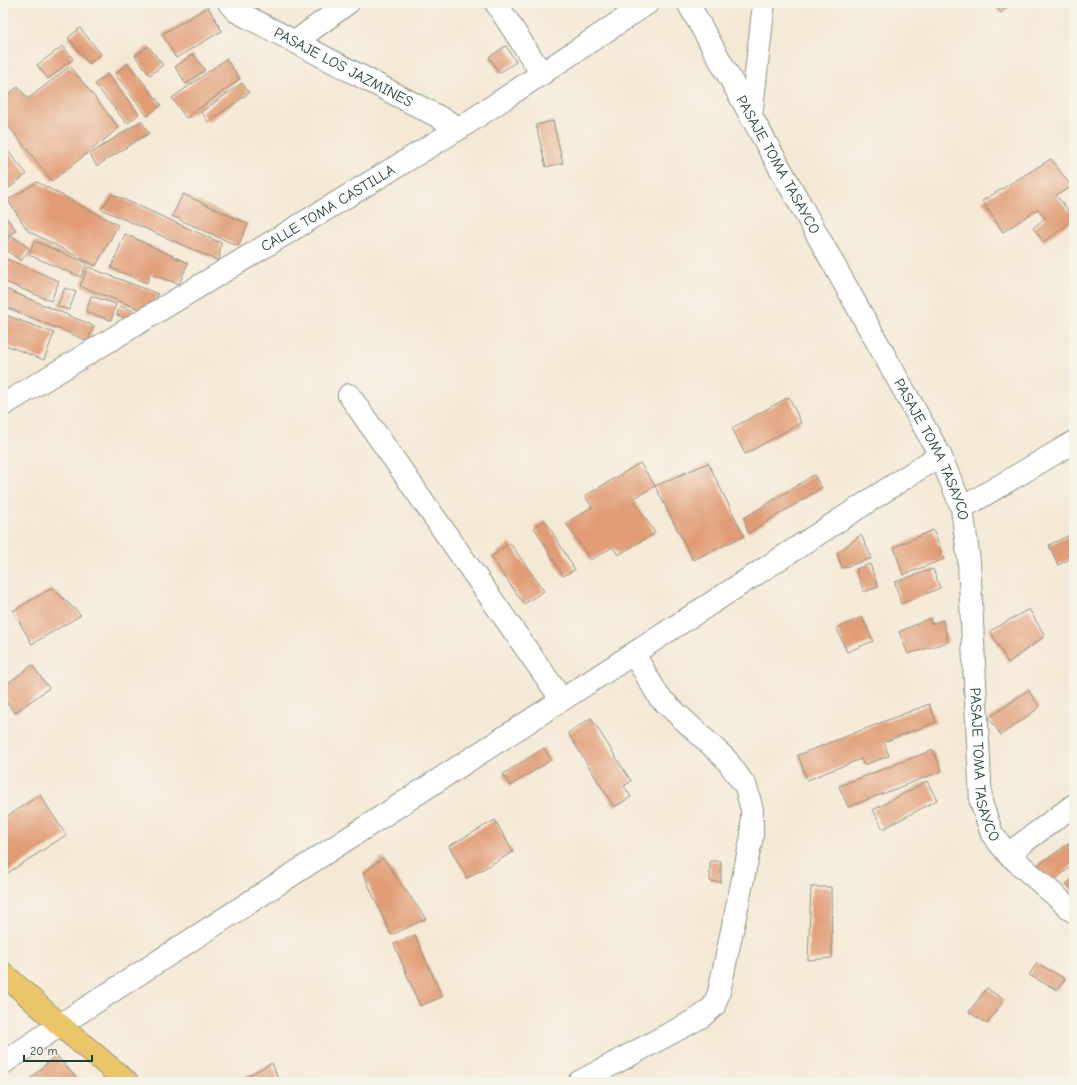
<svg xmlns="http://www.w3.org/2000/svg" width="1077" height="1085" font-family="'Comic Neue',sans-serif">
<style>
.building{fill:#e19c75}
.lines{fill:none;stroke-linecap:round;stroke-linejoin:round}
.minor-casing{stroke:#8a9385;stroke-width:24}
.major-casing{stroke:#8a9385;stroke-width:24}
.minor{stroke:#fff;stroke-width:22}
.major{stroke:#eac669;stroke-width:22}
.labels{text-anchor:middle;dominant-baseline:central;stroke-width:3;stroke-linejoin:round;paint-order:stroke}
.street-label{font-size:15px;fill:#1f3d34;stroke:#f7f3e8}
</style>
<rect width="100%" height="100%" fill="#f7f3e8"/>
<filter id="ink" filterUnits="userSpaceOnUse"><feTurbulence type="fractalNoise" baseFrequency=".025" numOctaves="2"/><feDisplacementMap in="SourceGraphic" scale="8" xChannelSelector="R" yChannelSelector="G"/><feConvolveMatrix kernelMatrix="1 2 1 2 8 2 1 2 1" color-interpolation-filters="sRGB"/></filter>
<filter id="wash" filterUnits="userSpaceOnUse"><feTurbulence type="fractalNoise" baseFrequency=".012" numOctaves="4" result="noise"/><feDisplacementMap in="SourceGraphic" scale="16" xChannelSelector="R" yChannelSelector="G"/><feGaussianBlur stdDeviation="0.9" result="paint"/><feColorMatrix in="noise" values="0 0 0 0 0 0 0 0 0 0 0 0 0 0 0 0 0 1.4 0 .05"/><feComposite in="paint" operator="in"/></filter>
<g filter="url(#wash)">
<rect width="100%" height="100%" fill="#f5e9d6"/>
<g id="blocks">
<path class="building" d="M992,3h20l-11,10z
M208,7l14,24 -46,27 -14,-24z
M80,28l21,26 -12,10 -21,-26z
M63,46l10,13 -25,20 -11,-14z
M148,46l15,19 -13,10 -15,-19z
M506,46l10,16 -17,11 -10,-16z
M193,54l12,16 -19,14 -11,-17z
M226,59l14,20 -54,39 -14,-20z
M128,63l33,42 -14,11 -32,-42z
M70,66l49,62 -67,53 -49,-62v-21l15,-11 10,12z
M107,74l32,40 -12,10 -32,-40z
M242,83l7,10 -41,29 -7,-10z
M141,121l8,12 -52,33 -7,-12z
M553,121l10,42 -17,4 -10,-42z
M7,150l20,24 -23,18 -1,-38z
M1051,159l21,28 -16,8 13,16 5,-4v12l-30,23 -11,-14 12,-10 -7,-9 -35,23 -21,-31z
M37,182l81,43 -22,41 -68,-35 -20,-31z
M112,194l109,49 -2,18 -118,-52z
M183,194l65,30 -10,22 -66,-30z
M3,214l13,16 -13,10z
M125,234l63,29 -9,21 -29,-10 -3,9 -36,-15z
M11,235l19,14 -9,12 -18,-13v-2z
M34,241l53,22 -6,14 -52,-22z
M7,259l52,22 -8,20 -48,-20v-13z
M88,267l70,27 -8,19 -70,-27z
M3,288l91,38 -6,15 -85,-35z
M65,288l11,4 -7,18 -12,-4z
M91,296l25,8 -5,16 -25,-8z
M120,306l19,7 -3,9 -19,-7z
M3,314l51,19 -10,27 -41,-16z
M789,397l12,26 -56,31 -13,-26z
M640,463l15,23 -22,13 22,34 -37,22 -5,-8 -23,13 -24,-37 26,-16 -7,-11z
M708,463l36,73 -51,24 -38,-74z
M814,475l8,13 -74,45 -4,-15z
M545,520l30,50 -12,6 -29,-49z
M933,530l11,29 -41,16 -9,-28z
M1074,533v24l-16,8 -9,-20z
M861,535l11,23 -30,10 -5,-15z
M510,543l34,48 -20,13 -33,-47z
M870,564l8,23 -14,5 -8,-23z
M933,569l7,19 -39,16 -6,-22z
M52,588l29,27 -49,29 -19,-33z
M1029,609l16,27 -37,27 -18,-32z
M862,617l11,24 -26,11 -10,-24z
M930,618l1,6 12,-4 5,22 -40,12 -9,-22z
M32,665l17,23 -34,25 -12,-15v-11z
M1028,690l12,17 -39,28 -12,-17z
M929,704l7,18 -52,20 5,14 -25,9 -3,-6 -54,21 -9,-25z
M591,718l40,63 -7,5 7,11 -17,10 -46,-74z
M544,748l7,12 -41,26 -7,-12z
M933,750l9,21 -94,36 -9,-21z
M927,781l10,19 -54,29 -10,-19z
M40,795l26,40 -63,41v-57z
M495,820l18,32 -46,26 -18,-32z
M1074,840v24l-22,18 -23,-11z
M383,858l43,61 -35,16 -28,-62z
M710,861h11v21l-11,-1z
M1074,878v14l-8,-8z
M811,887h20l1,71 -24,2z
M415,935l27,62 -22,9 -26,-62z
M1037,963l28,16 -8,11 -28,-15z
M987,988l17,12 -17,24 -18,-12z
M56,1055l24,27h-53z
M272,1063l7,19h-43z"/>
</g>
</g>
<g filter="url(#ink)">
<use href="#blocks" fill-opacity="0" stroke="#8a9385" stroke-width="1"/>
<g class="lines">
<defs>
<g id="minor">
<path id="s1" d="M229,3l7,8 224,117"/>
<path d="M496,3l46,71"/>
<path id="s2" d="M688,3l252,452 22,53 7,54 12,240 11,32 16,20 66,58"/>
<path d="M295,42l53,-39"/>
<path d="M751,117l13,-114"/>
<path d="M349,395l213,305"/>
<path id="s3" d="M3,405l457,-277 188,-125"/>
<path d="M962,508l112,-66"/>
<path d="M1008,854l66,-49"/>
<path d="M3,1063l57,-38 880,-570"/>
<path d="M579,1082l122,-65 13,-11 5,-14 33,-156v-26l-6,-23 -20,-28 -67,-62 -25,-43"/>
</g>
<path id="major" d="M3,973l57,52 67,57"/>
</defs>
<use href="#minor" class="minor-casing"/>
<use href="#major" class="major-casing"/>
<use href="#minor" class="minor"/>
<use href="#major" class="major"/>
</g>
</g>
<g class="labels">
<g class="street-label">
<text stroke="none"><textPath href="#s1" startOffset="132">PASAJE LOS JAZMINES</textPath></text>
<text stroke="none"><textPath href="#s2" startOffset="185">PASAJE TOMA TASAYCO</textPath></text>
<text stroke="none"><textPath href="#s3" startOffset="380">CALLE TOMA CASTILLA</textPath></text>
<text stroke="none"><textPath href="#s2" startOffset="509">PASAJE TOMA TASAYCO</textPath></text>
<text stroke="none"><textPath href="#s2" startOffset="833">PASAJE TOMA TASAYCO</textPath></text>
</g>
</g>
<rect width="1077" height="1085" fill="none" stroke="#f7f3e8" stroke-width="16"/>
<path d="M24 1055v6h68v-6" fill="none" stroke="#1f3d34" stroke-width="2"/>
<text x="30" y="1055" font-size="12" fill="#1f3d34" stroke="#f7f3e8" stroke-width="3" paint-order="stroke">20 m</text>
</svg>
